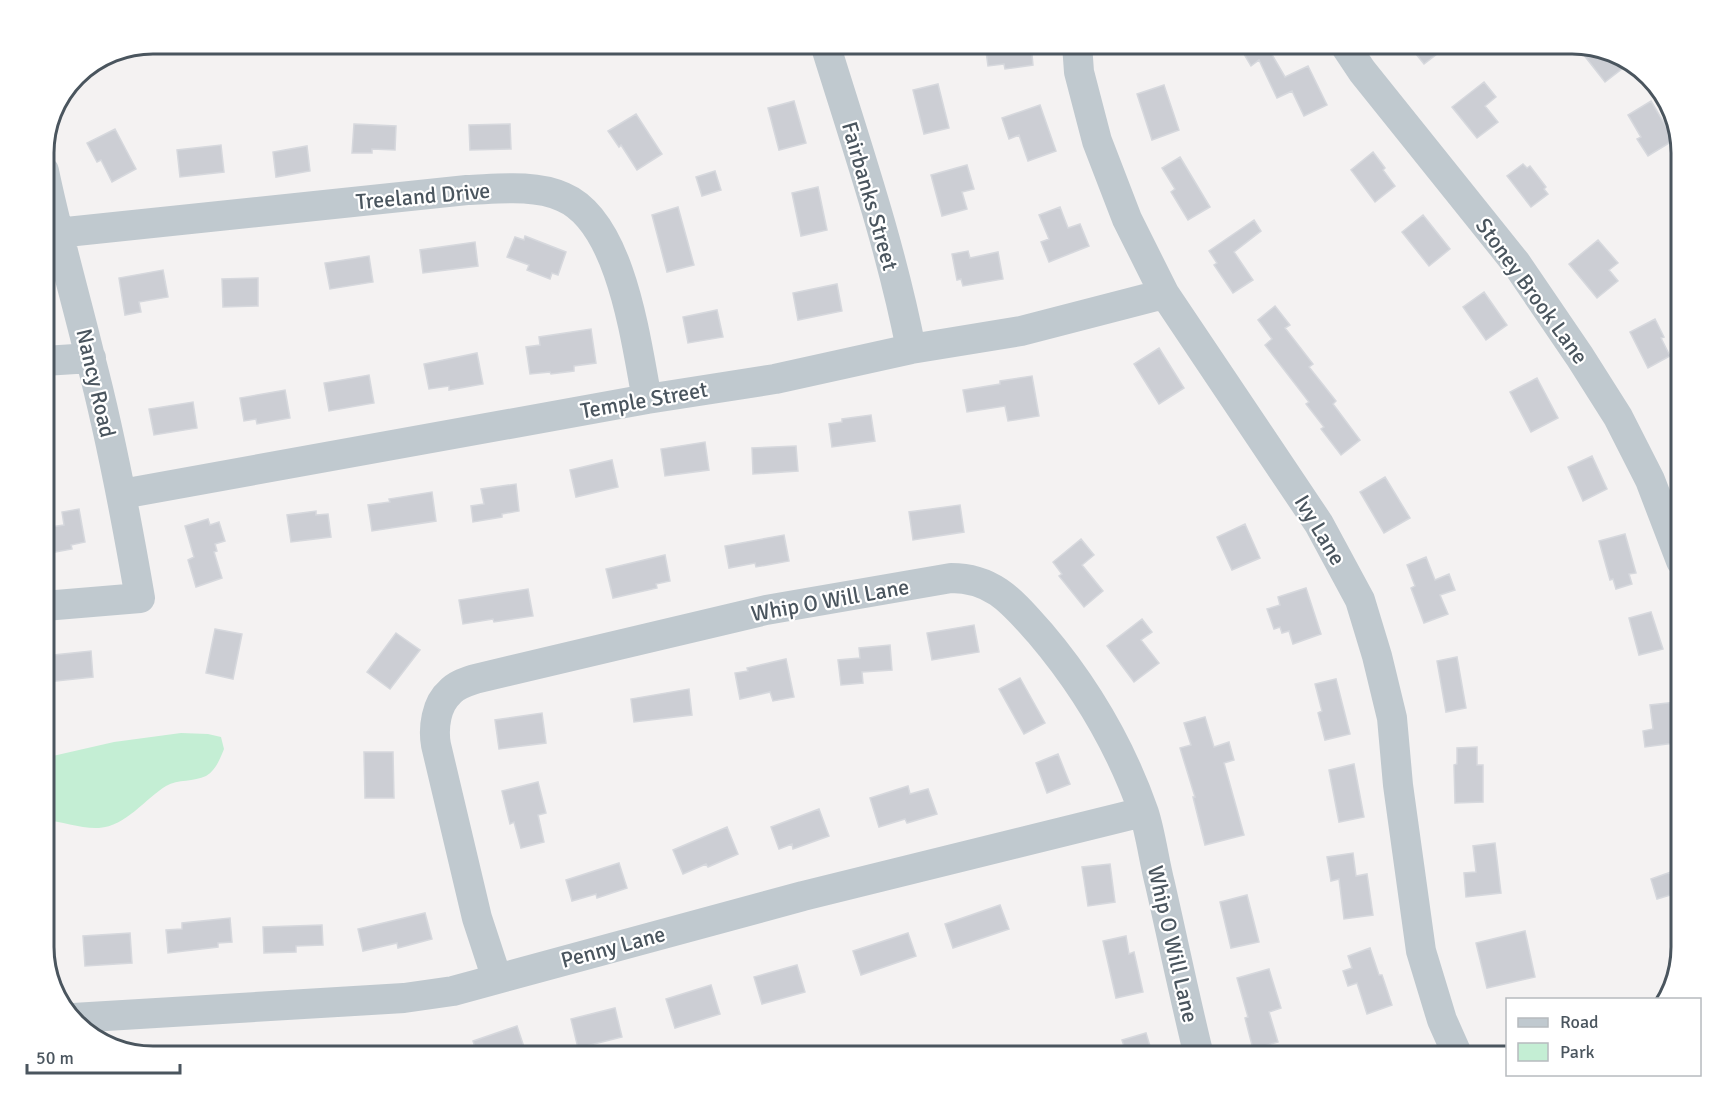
<svg xmlns="http://www.w3.org/2000/svg" width="1725" height="1100" font-family="Signika,sans-serif">
<style>
.green{fill:#c4eed4}
.building{fill:#ccced4;stroke:#d6d8dd;stroke-width:1.5}
.lines{fill:none;stroke-linecap:round;stroke-linejoin:round}
.minor{stroke:#c0c9cf;stroke-width:30}
.labels{text-anchor:middle;dominant-baseline:central;stroke-width:4.5;stroke-linejoin:round;paint-order:stroke}
.street-label{font-size:22px;fill:#4a555e;stroke:#fff}
.rim{fill:none;stroke:#4a555e;stroke-width:3}
</style>
<rect width="100%" height="100%" fill="#f4f2f2"/>
<path class="green" d="M181,733l27,1 13,3 3,12c-4,10 -8,21 -18,27 -12,6 -28,3 -40,10 -21,13 -40,40 -67,42 -18,1 -37,-7 -55,-8v-62l70,-16z"/>
<path class="building" d="M985,44h46l2,21 -28,4 -1,-5 -16,2z
M1249,44h38l-16,9 14,24 23,-11 19,39 -23,11 -12,-25 -15,7 -18,-38 -8,6 -10,-17z
M1408,44h42l-26,20z
M1576,45l38,11 9,12 -18,14z
M1484,82l12,15 -11,9 13,16 -21,16 -25,-31z
M938,84l11,44 -25,6 -11,-44z
M1164,85l15,45 -27,10 -15,-46z
M794,101l12,42 -27,7 -11,-42z
M1651,101l23,39 -26,16 -11,-17 4,-2 -13,-22z
M1040,105l16,46 -28,10 -9,-26 -10,4 -7,-21z
M636,114l26,40 -25,16 -16,-25 -2,2 -11,-16z
M354,124l42,2 -1,24 -23,-1v4h-20z
M510,124l1,25 -41,1 -1,-25z
M115,129l21,40 -24,13 -11,-22 -4,2 -10,-19z
M221,145l3,27 -44,5 -3,-27z
M307,146l3,25 -34,6 -3,-25z
M1373,152l12,16 -2,2 12,16 -20,16 -24,-32z
M1180,157l30,50 -22,13 -17,-28 4,-3 -13,-21z
M1523,164l4,4 3,-2 16,21 -2,2 4,5 -17,13 -24,-31z
M967,165l7,24 -12,3 5,17 -25,7 -11,-41z
M715,171l6,19 -19,6 -6,-19z
M818,187l9,43 -26,6 -9,-43z
M678,207l16,58 -27,7 -15,-57z
M1060,207l8,21 12,-4 9,22 -40,16 -8,-20 8,-3 -10,-24z
M1423,215l27,34 -21,17 -27,-34z
M1254,220l7,11 -27,21 19,28 -20,13 -19,-28 3,-2 -8,-12z
M525,236l41,16 -8,23 -6,-2 -2,6 -23,-9 2,-5 -22,-8 8,-20 9,3z
M1598,240l20,23 -9,7 9,11 -21,17 -28,-34z
M475,242l3,24 -55,7 -3,-23z
M968,251l2,7 28,-6 5,27 -40,7 -2,-7 -4,1 -5,-26z
M369,256l4,26 -43,7 -5,-26z
M163,270l5,27 -29,5 2,10 -16,3 -6,-37z
M258,278v28l-35,1 -1,-28z
M837,284l5,27 -44,9 -5,-27z
M1484,292l23,33 -21,15 -23,-33z
M1275,306l15,19 -5,3 28,36 -4,3 27,34 -3,3 27,36 -19,15 -20,-26 3,-2 -18,-23 3,-2 -44,-57 7,-6 -14,-19z
M717,310l6,27 -35,6 -5,-26z
M1655,319l9,18 -3,1 9,18 -22,12 -18,-36z
M591,329l5,34 -22,3v5l-23,3 -1,-2 -20,2 -4,-27 14,-2 -1,-8z
M1159,348l25,40 -25,16 -25,-40z
M477,353l6,31 -34,6v-4l-20,3 -5,-25z
M369,375l5,28 -45,8 -5,-28z
M1032,376l7,40 -31,5 -3,-15 -38,6 -4,-22 37,-6v-3z
M1537,378l21,40 -27,14 -21,-40z
M285,390l5,28 -33,6 -1,-5 -12,2 -4,-23z
M193,402l4,26 -43,7 -5,-26z
M871,415l4,26 -43,6 -3,-23 13,-2v-3z
M705,442l4,28 -44,6 -4,-27z
M796,446l2,25 -45,3 -1,-26z
M1592,456l15,33 -24,12 -15,-34z
M612,460l6,27 -42,10 -6,-27z
M1385,477l25,41 -26,15 -24,-41z
M516,484l3,27 -17,3v3l-29,5 -2,-16 13,-2 -3,-15z
M432,492l4,29 -64,10 -4,-26 22,-3 -1,-3z
M960,505l4,27 -51,8 -4,-28z
M79,509l6,33 -14,3 1,4 -28,5v-26l20,-3 -2,-13z
M316,511v4l12,-1 3,23 -40,5 -4,-27z
M208,519l2,6 9,-3 6,19 -10,3 2,7 -3,1 8,26 -26,9 -8,-27 6,-3 -9,-31z
M1245,524l15,34 -28,12 -15,-33z
M1625,534l11,39 -7,1 3,10 -16,5 -3,-10 -3,1 -11,-39z
M784,535l5,26 -33,6 -1,-4 -26,5 -4,-22z
M1081,539l13,16 -12,10 21,26 -19,16 -25,-31 3,-2 -9,-12z
M665,555l5,26 -14,3 1,4 -44,10 -7,-29z
M1426,557l9,23 14,-6 6,16 -15,5 8,19 -24,9 -13,-35 4,-2 -8,-21z
M1306,588l15,46 -28,10 -4,-13 -7,2 -2,-6 -6,2 -7,-20 13,-4 -2,-8z
M528,589l5,27 -39,6 -1,-3 -30,5 -4,-24z
M1651,612l12,37 -24,6 -10,-37z
M1142,619l10,13 -11,8 18,23 -25,19 -27,-36z
M974,625l5,27 -47,8 -5,-27z
M215,629l27,5 -9,45 -27,-6z
M396,633l24,17 -30,39 -23,-17z
M890,645l2,25 -30,2 1,11 -22,2 -3,-25 22,-2 -1,-10z
M91,651l2,26 -46,5 -3,-26z
M1457,657l9,51 -20,4 -9,-51z
M786,659l8,38 -21,4 -3,-9 -30,7 -5,-26 13,-2 -1,-3z
M1020,678l25,45 -21,11 -25,-45z
M1336,679l14,55 -25,6 -7,-27 4,-2 -7,-27z
M689,689l3,26 -58,7 -3,-23z
M1676,702l6,40 -37,5 -2,-16 10,-2 -3,-24z
M542,713l4,30 -47,6 -4,-29z
M1205,717l9,30 15,-5 5,18 -10,3 20,72 -39,10 -12,-48h2l-15,-49 11,-3 -7,-22z
M1477,747v18h6v37l-28,1 -1,-38 3,-1v-16z
M364,752h29l1,46h-29z
M1058,754l12,30 -23,9 -11,-30z
M1354,764l10,53 -25,5 -10,-52z
M538,782l8,31 -8,2 6,27 -23,6 -7,-26 -4,2 -8,-33z
M908,786l2,8 18,-5 9,25 -30,9 -2,-4 -26,8 -9,-29z
M819,809l10,27 -36,13 -1,-5 -13,5 -8,-22z
M727,827l11,27 -30,13 -2,-3 -23,10 -10,-24z
M1495,843l6,50 -35,4 -2,-24 12,-1 -3,-26z
M1353,853l3,23 11,-2 6,41 -29,4 -5,-40 -8,2 -4,-24z
M619,863l8,25 -30,10 -1,-4 -24,7 -6,-21z
M1110,864l5,38 -27,4 -6,-39z
M1671,872l6,21 -20,6 -6,-20z
M1247,895l12,47 -28,6 -11,-46z
M1000,905l9,24 -56,19 -8,-24z
M425,913l7,26 -34,9 -1,-5 -34,8 -5,-22z
M230,918l2,24 -14,1v4l-50,6 -2,-23 16,-1v-6z
M322,925l1,20 -27,1v6l-32,1 -1,-26z
M1525,931l10,46 -48,11 -11,-45z
M130,933l2,30 -47,3 -2,-30z
M908,933l8,23 -55,19 -8,-24z
M1126,936l3,18 5,-2 9,40 -27,6 -13,-57z
M1370,948l9,27h3l10,30 -25,9 -10,-31 -9,3 -5,-15 9,-3 -4,-12z
M797,965l8,27 -43,12 -8,-27z
M1269,969l12,39 -12,4 9,30 -25,7 -8,-31 3,-1 -11,-39z
M711,985l9,29 -45,14 -9,-29z
M615,1008l7,29 -44,11 -7,-29z
M517,1026l10,30h-49l-5,-15z
M1146,1033l7,23h-26l-5,-16z"/>
<g class="lines">
<path class="minor" d="M825,44c31,100 66,202 86,305
M1077,44l2,28 18,69 30,78 37,74 155,231 41,76 17,56 15,62 6,67 23,166 21,69 16,36
M1344,44l18,27 154,192 64,94 38,60 32,63 31,81
M44,171c13,63 31,124 46,186 21,79 36,160 50,241l-96,8
M57,233l410,-43c31,-1 67,-6 96,7 59,25 73,146 84,202
M44,361l47,-3
M122,494l525,-95 128,-20 136,-30 110,-18 143,-37
M497,979l-20,-61 -41,-173c-3,-17 0,-41 14,-53 6,-7 16,-10 25,-13l291,-69 185,-32c43,0 62,25 89,55 45,53 81,114 104,180 7,22 10,48 16,71 13,57 25,115 39,172
M73,1018l331,-20 49,-7 350,-95 340,-84"/>
</g>
<g class="labels">
<g class="street-label">
<text transform="translate(423 196) rotate(-5)">Treeland Drive</text>
<text transform="translate(870 196) rotate(74)">Fairbanks Street</text>
<text transform="translate(1532 291) rotate(54)">Stoney Brook Lane</text>
<text transform="translate(96 383) rotate(77)">Nancy Road</text>
<text transform="translate(644 400) rotate(-10)">Temple Street</text>
<text transform="translate(1320 530) rotate(59)">Ivy Lane</text>
<text transform="translate(830 600) rotate(-10)">Whip O Will Lane</text>
<text transform="translate(1173 944) rotate(77)">Whip O Will Lane</text>
<text transform="translate(613 947) rotate(-15)">Penny Lane</text>
</g>
</g>
<path d="M0 0H1725V1100H0ZM153 54H1572A99 99 0 0 1 1671 153V947A99 99 0 0 1 1572 1046H153A99 99 0 0 1 54 947V153A99 99 0 0 1 153 54Z" fill="#fff" fill-rule="evenodd"/>
<path class="rim" d="M153 54H1572A99 99 0 0 1 1671 153V947A99 99 0 0 1 1572 1046H153A99 99 0 0 1 54 947V153A99 99 0 0 1 153 54Z"/>
<rect x="1506" y="998" width="195" height="78" fill="#ffffff" stroke="#b7bbbf" stroke-width="1.5"/>
<rect x="1518" y="1018" width="30" height="9" fill="#c0c9cf" stroke="#b7bbbf" stroke-width="1.5"/>
<text x="1560" y="1028" font-size="18" fill="#4a555e">Road</text>
<rect x="1518" y="1043" width="30" height="18" fill="#c4eed4" stroke="#b7bbbf" stroke-width="1.5"/>
<text x="1560" y="1058" font-size="18" fill="#4a555e">Park</text>
<path d="M27 1064v9h153v-9" fill="none" stroke="#4a555e" stroke-width="3"/>
<text x="36" y="1064" font-size="18" fill="#4a555e" stroke="#ffffff" stroke-width="4.5" paint-order="stroke">50 m</text>
</svg>
